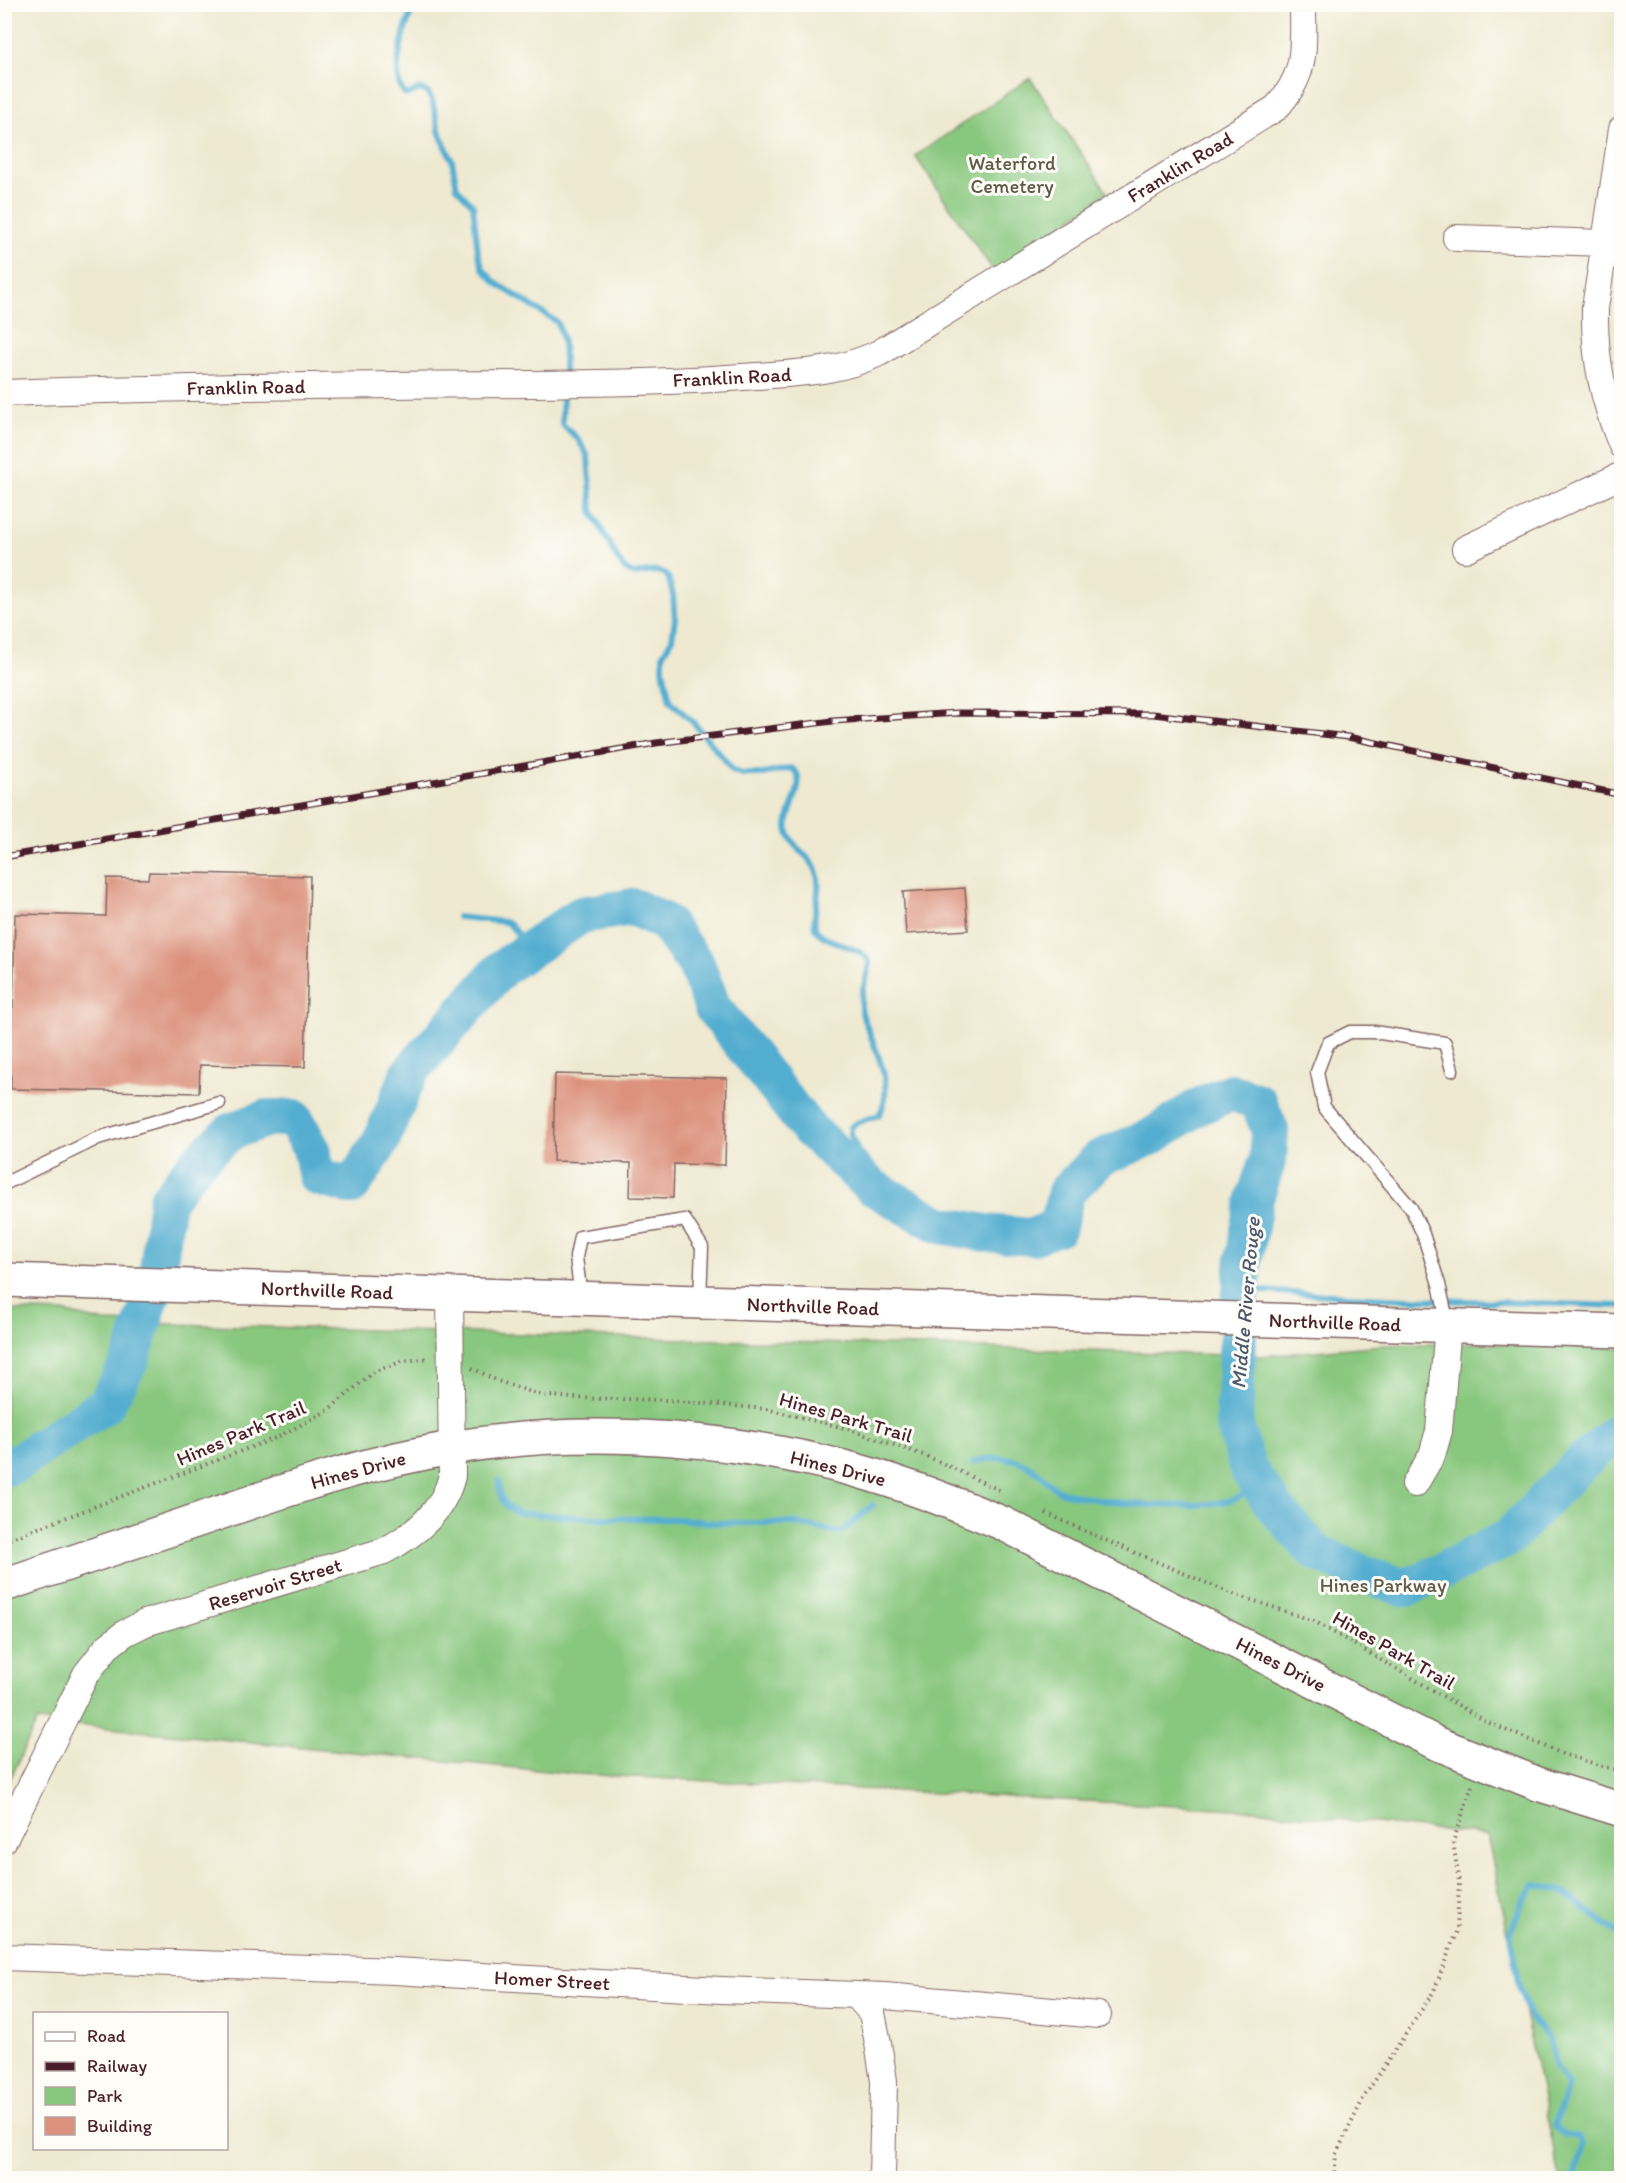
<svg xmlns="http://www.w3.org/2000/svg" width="1626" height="2183" font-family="Itim,sans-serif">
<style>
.green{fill:#88c77e;stroke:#697354;stroke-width:1.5}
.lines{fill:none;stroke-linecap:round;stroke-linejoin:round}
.stream{stroke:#52add0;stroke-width:6}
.river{stroke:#52add0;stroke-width:38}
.building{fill:#db917c}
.lane-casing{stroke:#836665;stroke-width:15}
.street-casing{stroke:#836665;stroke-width:28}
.secondary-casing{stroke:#836665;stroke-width:36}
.path{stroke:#836665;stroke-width:4;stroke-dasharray:1.5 4.5;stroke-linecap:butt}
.lane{stroke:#fff;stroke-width:12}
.street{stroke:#fff;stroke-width:26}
.secondary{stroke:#fff;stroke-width:33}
.rail-casing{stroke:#4a1f2b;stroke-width:7}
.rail{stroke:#fdfcf7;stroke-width:4.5;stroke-dasharray:14;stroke-linecap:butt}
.labels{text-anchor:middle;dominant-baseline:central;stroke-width:6;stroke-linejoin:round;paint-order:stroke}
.park-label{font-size:20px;fill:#605a48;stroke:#fdfcf7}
.street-label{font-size:20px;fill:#4a1f2b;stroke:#fdfcf7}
.water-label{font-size:21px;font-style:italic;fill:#4d586d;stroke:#fdfcf7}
</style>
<rect width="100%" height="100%" fill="#fdfcf7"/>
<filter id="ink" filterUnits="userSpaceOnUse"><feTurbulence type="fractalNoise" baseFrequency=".0167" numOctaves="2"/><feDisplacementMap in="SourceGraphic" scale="12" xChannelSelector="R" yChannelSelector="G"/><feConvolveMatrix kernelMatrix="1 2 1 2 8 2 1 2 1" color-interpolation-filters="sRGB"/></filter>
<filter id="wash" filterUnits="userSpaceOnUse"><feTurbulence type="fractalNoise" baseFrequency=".008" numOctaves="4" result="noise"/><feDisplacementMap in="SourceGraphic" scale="24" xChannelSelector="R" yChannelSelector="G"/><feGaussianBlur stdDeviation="1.35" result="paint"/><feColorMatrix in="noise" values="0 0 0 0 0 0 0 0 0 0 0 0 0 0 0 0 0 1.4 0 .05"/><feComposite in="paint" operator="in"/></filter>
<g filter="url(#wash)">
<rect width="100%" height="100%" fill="#eee9d0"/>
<path class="green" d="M1030,78l78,115 -114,79 -79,-116z
M5,1310l58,2 42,10 1155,34 123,-11 96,-2 142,5v830h-61l-73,-343 -233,-25 -677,-36 -540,-53 -32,69z"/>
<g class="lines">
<path class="stream" d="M415,4c-9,19 -28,74 -9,91l15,-6 7,4 4,7 8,34 12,26 5,28 16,17 5,47 5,17 13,14 61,39c8,17 7,36 7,54
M563,390l-1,34 16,15 10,17 4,55 26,49 7,9 8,5 23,-3 8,2 4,4 5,18 2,24 -3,20 -9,15v15l7,32 23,21 31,37 8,11 10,4h21l28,-6c20,10 -6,44 -4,60 3,21 25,27 30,45 5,18 -5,38 -2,56 14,17 41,14 54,32 0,16 -9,29 -8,46 0,7 4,15 7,22 10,27 27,59 11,86l-23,8 -5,4v8l12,27 4,20
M458,917l47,5 5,3 20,24
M1241,1290l165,9 216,7
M973,1462c26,-7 47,-6 68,13 6,6 13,14 21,17 45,12 119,19 165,9 11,-3 23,-9 34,-14
M499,1481c0,16 4,26 19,32l78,5 82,1 38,4h78l43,9 6,-1 30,-26
M1574,2178l9,-34 -4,-7 -16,-3 -8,-7c1,-15 11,-28 13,-43l-12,-15 -7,-30 -19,-22 -11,-30 -9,-53 11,-29 14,-20 27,6 60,46"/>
<path class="river" d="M4,1468l11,-4 91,-60 25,-45 26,-81 10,-78 31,-39 32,-29 37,-14h27l17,30 6,29 35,9 28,-43 30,-71 92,-104 79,-53 52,-8 32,15 31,42 17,44 94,119 65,60 68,38 46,8 45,4 27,-10 8,-35 34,-34 51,-21 47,-30 33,-15 27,10 12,28 -2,29 -13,39 -11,61 -5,54 -5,110 14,46 29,41 36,40 41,20 51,18 28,-12 75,-38 70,-72 44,-38"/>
</g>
<g id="blocks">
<path class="building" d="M149,872l161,4 -5,191 -105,-2 -1,28 -188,-4v-18h-7v-64h9l2,-93 91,2 1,-38 41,1z
M965,888l3,42 -62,4 -3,-42z
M555,1074l172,4 -2,87 -51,-1 -1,34 -43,-1 1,-34 -78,-2z"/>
</g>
</g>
<g filter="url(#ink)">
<use href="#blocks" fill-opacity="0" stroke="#836665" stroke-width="1.5"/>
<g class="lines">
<defs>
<path id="lane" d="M4,1184l94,-46 121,-35
M581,1298l-5,-41 4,-20 105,-17 17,27 -2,53
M1448,1325l-9,-41 -16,-50 -12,-26 -87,-101 -7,-35 11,-29 22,-11h24l71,11 7,27"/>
<path id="street" d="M1622,129l-27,179c-1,50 8,92 27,138
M1456,238l148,5
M4,393c177,-6 354,-8 530,-9 74,-1 148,-2 222,-8 43,-3 84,-4 123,-23l397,-245c32,-35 27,-60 27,-104
M1465,549l157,-74
M1415,1484l17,-29 7,-24 9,-105
M4,1840l82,-166 21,-27 18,-14 20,-10 239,-72c32,-17 59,-39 68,-75l-2,-181
M4,1957l391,14 326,19 164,6 213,19
M856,1995l16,18 6,30 6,38 -2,97"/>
<path id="secondary" d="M4,1280l1618,51
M4,1585c71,-24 141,-47 212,-71 67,-23 134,-46 204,-60 141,-30 292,-21 431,15 52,14 102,34 151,54l434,220 102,41 84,26"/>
</defs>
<use href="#lane" class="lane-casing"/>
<use href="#street" class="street-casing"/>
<use href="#secondary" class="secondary-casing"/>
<path class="path" d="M472,1368l26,13 42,14 32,3 96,2 98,9 79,19 84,29 72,34
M1046,1513l52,24 130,55 86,29 175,102 74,31 59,18
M4,1541l274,-104 49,-26 48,-40 29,-10 26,-3
M1334,2178l2,-24 28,-57 70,-106 23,-61 2,-49 -6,-39 19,-56"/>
<use href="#lane" class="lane"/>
<use href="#street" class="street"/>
<use href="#secondary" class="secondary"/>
<defs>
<path id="rail" d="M4,857l652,-114 177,-22 125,-8 195,1 195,23 274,58"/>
</defs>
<use href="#rail" class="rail-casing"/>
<use href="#rail" class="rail"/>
</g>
</g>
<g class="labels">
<g class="park-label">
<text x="1012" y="163">Waterford<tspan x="1012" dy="23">Cemetery</tspan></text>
<text x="1383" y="1585">Hines Parkway</text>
</g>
<g class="street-label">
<text transform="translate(1180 167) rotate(-31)">Franklin Road</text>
<text transform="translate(732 377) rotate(-3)">Franklin Road</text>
<text transform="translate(246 387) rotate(-1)">Franklin Road</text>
<text transform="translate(327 1290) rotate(2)">Northville Road</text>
<text transform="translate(813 1306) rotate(2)">Northville Road</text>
<text transform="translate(1335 1322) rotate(2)">Northville Road</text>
<text transform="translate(846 1417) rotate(16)">Hines Park Trail</text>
<text transform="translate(241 1433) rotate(-23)">Hines Park Trail</text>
<text transform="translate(838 1468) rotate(14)">Hines Drive</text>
<text transform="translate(358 1470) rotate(-15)">Hines Drive</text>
<text transform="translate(275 1584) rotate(-17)">Reservoir Street</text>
<text transform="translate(1394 1650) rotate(30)">Hines Park Trail</text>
<text transform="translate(1281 1664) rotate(27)">Hines Drive</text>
<text transform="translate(552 1980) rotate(3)">Homer Street</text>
</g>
<g class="water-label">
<text transform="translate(1245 1303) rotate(-85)">Middle River Rouge</text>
</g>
</g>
<rect width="1626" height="2183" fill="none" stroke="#fdfcf7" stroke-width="24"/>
<rect x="33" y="2012" width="195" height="138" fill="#fdfcf7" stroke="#b5a4a5" stroke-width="1.5"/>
<rect x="45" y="2032" width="30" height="9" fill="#ffffff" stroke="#b5a4a5" stroke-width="1.5"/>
<text x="87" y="2042" font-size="18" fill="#4a1f2b">Road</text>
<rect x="45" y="2062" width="30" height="9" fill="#4a1f2b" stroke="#b5a4a5" stroke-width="1.5"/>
<text x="87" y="2072" font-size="18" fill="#4a1f2b">Railway</text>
<rect x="45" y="2087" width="30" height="18" fill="#88c77e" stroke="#b5a4a5" stroke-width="1.5"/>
<text x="87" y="2102" font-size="18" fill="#4a1f2b">Park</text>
<rect x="45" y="2117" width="30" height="18" fill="#db917c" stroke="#b5a4a5" stroke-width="1.5"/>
<text x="87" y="2132" font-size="18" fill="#4a1f2b">Building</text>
</svg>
